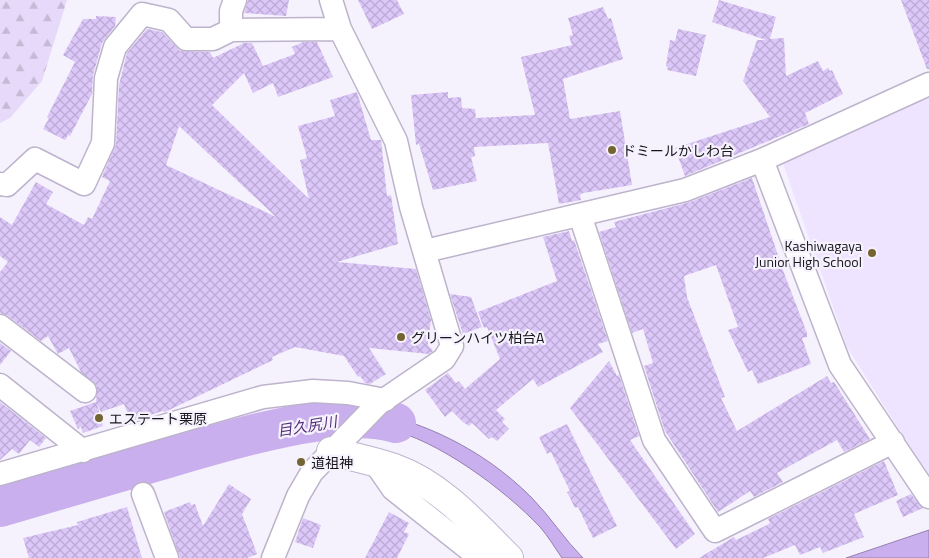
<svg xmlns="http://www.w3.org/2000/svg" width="929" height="558" font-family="'Titillium Web','Noto Sans JP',sans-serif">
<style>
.built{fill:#efe4ff}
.forest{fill:url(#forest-firs)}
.water{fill:#c9afed;stroke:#9480af}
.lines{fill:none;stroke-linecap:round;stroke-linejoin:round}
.river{stroke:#c9afed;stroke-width:40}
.building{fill:url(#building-cross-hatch);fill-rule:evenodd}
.minor-casing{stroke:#bdb3cc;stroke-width:25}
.tertiary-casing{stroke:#bdb3cc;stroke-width:30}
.minor{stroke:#fff;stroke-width:22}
.tertiary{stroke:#fff;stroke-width:28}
.poi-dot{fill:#736432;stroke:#f6f2fd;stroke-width:2}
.labels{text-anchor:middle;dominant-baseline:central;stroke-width:4.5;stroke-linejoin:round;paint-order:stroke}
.poi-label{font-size:14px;fill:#18141d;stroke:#f6f2fd;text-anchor:start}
.water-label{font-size:15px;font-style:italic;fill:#533079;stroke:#f6f2fd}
</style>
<defs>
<pattern id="forest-firs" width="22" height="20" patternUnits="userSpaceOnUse" patternTransform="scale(1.25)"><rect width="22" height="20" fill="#e6d9f9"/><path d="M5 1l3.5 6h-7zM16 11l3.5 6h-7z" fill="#c5b9d5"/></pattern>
<pattern id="building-cross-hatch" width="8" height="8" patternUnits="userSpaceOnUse" patternTransform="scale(1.25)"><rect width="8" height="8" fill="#dcc7f9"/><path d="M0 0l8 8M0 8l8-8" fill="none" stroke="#bcaad5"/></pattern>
</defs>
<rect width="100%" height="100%" fill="#f6f2fd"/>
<path class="built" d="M929,93v384l-82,-130 -66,-189z"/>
<path class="forest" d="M0,0h67l-25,81 -32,37 -10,5z"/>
<path class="water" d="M356,408c66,12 127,41 175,89 19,19 33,42 52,61h-21c-7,-10 -14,-22 -22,-31 -35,-37 -103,-88 -153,-98 -18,-4 -36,-1 -54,0z
M929,530v28h-83z"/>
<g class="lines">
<path class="river" d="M0,507c51,-15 103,-30 154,-45 62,-18 182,-57 242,-39"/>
</g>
<path class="building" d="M248,0h41l-3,16 -42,-3z
M358,0h39l7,14 -32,15z
M719,0l57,17 -6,22 14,-1 2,38 32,-15 5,10 5,-3 2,3 2,-1 11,24 -38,19 4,11 -124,52 -10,-28 95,-31 -27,-36 14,-41h9l-54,-18z
M901,0h28v69h-2z
M603,7l5,12 3,-1 12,41 -60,20 7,40 50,-8 12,74 -49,8 -3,2 1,5 -22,4 -11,-61 -74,4 1,9 -4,1 6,24 -44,9 -14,-46 -3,1 -5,-50 37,-3v6l13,-1 1,11 13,1 1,9 59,-3 -14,-58 51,-12 -3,-9 4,-1 -5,-17z
M96,16l20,1 -1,9 -13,17 -9,32 -1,19 -22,42 -2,-1 -3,5 -22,-11 6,-11 -2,-1 28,-55 -12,-7 20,-36h13z
M147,29l15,3 18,19 30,1 3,6 31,-15h8l11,23 32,-12 -3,-7 11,-5h14l16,35 -55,20 -5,-14 -20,10 -9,-20 -32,32 97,94 -9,-39 7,-2 -9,-32 37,-10 -5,-16 27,-8 14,48h10l6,56 4,-1 7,49 -61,18 79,7 15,51 -3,25 5,6 -4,3 -60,-6 17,26 -16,10 -5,-1 -5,-7 -2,1 -14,-21 -49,-9 -23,10 1,3 -108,52 -3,-1 -31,11 -7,-18 -23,8 -4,-8 6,22 -20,7 -2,-6 -3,2 -8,-18 26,-9 1,-16 -16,-14 -12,-24 -11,6 -10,-18 -7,5 -33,-25 -8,-3v-41l8,-10 -8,-6v-39l12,8 24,-43 17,10 -7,12 38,21 4,-8 4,2 18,-38 -8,-4 14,-33 3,-59 8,-32zM179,126l97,91 -110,-52z
M678,29l28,6 -10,41 -29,-6 1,-3 -2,-1 4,-26 5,1z
M752,178l32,95 23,60v4l-5,1 9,26 -53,20 -6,-14 -4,2 -20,-42 10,-3 -22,-62 -32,11 3,21 38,100 -4,1 16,33 90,-55 4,7 3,-1 36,57 -26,13 -7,-12 -60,33 6,9 -29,15 -4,-6 -32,21 -53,-81 -21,-65 9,-3 -10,-34 -11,4 -33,-101 17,-5 -2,-5 76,-20z
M569,231l3,10 2,-1 34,101 -10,3 5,8 -65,35 -5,-8 -37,31 9,9 -3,3 7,7 -12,12 -5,-4 -3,2 -17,-16 -3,3 -6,-4 -11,-11 -7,6 -20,-27 23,-17 8,10 3,-2 6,8 35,-30 -13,-32 -3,1 -6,-16 79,-31 -14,-44z
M450,294l21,3 11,30 -19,7z
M0,343l11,8 -11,14z
M609,361l8,15 2,-1 20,61 -9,4 65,94 -19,15 -106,-141z
M0,402l46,36 -7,9 -9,-7 -11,14 -7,-5 -12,11z
M567,424l50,102 -24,12 -15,-31 -3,1 -8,-16 3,-1 -19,-39 -4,2 -8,-17z
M884,461l14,34 -44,19 10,23 -41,16 -3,-6 -20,8 -5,-10 -32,13h-64l35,-21 2,3 31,-15 3,-2 -2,-4z
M229,484l22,15 -9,15 15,40 -10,4h-67l-16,-46 26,-10 1,3 4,-1 8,22z
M911,494l12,14 -20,9 -7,-16z
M127,507l15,51h-113l-6,-20 55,-13 -1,-3z
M389,512l20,11 -5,9 5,2 -12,24h-32z
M303,518l18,7 -8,23 -18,-6z"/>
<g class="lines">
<defs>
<path id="minor" d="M231,30v-19l4,-11
M929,84l-167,76 78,205 89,132
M0,184l7,1 28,-26 49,25 19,-41 3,-65 9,-31 27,-33 27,6 17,19h27l18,-9 109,-1
M580,215l74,225 61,91 178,-89
M425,251l260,-61 77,-30
M0,326l85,65
M0,385l83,66
M375,463l18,26 87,69
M0,474l263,-77 50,-6 35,2 37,7
M143,494l24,64
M273,558l25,-62 14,-24 66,-68 66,-45 8,-13 -41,-139 -15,-66 -56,-112 -9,-29"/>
<path id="tertiary" d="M331,451c21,6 43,10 63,17 46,16 82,57 115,90"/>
</defs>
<use href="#minor" class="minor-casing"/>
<use href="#tertiary" class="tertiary-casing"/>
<use href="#minor" class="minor"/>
<use href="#tertiary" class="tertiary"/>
</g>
<g class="poi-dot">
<circle cx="612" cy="150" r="5"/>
<circle cx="872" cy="253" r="5"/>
<circle cx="401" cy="337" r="5"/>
<circle cx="99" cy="418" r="5"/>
<circle cx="301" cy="462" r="5"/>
</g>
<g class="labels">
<g class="poi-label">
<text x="622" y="150">ドミールかしわ台</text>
<text x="862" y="245" text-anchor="end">Kashiwagaya<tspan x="862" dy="16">Junior High School</tspan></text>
<text x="411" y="337">グリーンハイツ柏台A</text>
<text x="109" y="418">エステート栗原</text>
<text x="311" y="462">道祖神</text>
</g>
<g class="water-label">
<text transform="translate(307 426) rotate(-9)">目久尻川</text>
</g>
</g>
</svg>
